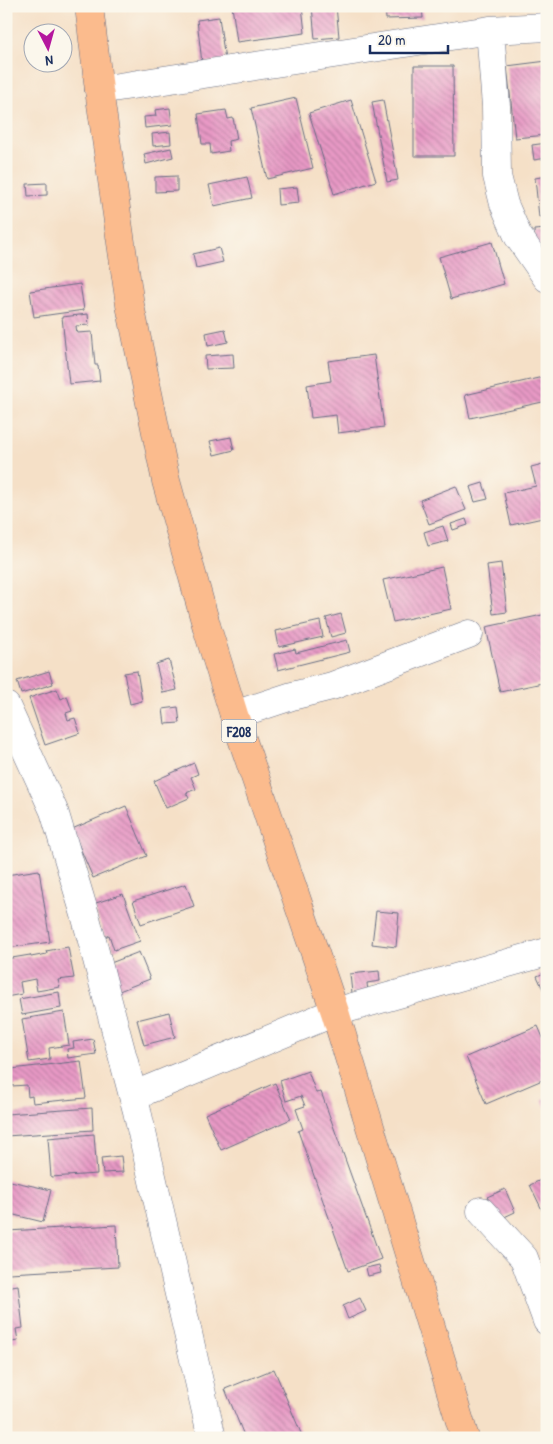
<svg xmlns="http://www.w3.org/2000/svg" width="553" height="1444" font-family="'Patrick Hand',sans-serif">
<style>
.building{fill:url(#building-back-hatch)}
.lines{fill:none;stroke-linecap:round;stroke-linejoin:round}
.minor-casing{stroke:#676d83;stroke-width:29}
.major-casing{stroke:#676d83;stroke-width:29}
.minor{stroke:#fff;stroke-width:28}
.major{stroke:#fbbb8d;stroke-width:28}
.labels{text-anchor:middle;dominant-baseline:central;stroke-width:5;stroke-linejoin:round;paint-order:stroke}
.shield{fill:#fbf7ec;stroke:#5e6b89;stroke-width:1}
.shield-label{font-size:14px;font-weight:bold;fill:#1b2f5e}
</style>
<defs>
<pattern id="building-back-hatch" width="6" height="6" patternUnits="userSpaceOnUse" patternTransform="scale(1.25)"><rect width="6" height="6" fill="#e899c5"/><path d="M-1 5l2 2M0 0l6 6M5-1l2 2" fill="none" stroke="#bb7da3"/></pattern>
</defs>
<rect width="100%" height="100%" fill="#fbf7ec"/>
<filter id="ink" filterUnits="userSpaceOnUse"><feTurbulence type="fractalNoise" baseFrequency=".02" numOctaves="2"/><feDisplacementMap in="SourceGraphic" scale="10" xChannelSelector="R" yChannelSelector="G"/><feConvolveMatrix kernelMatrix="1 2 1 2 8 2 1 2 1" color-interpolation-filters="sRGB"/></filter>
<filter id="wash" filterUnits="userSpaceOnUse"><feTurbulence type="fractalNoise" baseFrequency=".0096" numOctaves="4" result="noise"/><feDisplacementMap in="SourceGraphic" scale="20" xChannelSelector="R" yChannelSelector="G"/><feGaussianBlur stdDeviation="1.12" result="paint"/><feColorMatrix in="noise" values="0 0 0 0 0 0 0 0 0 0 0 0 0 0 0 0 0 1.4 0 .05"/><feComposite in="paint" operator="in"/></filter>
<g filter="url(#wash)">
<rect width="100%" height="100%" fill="#f5e0c7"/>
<g id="blocks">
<path class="building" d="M232,6h70l3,27 -68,9z
M312,6h24l3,31 -24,2z
M385,6h37l1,12 -37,1z
M219,17l6,43 -23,3 -5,-43z
M547,61v74l-32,3 -8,-72z
M414,66h39l1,90h-40z
M296,98l17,70 -46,11 -16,-71z
M351,100l25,81 -42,13 -25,-81z
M383,100l15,80 -11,2 -15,-80z
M170,108l2,17 -27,3 -1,-11 12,-1 -1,-6z
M226,110l2,9 5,-1 4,21 -9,2 1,10 -18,3 -1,-10h-8l-4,-30z
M170,132l1,12 -18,2 -1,-12z
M547,143v15l-13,2 -2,-15z
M171,148l2,9 -27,7 -2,-10z
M177,176v15l-22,1v-15z
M547,176v40l-8,1 -4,-39z
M247,177l5,21 -38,8 -5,-21z
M47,183v12l-19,1 -1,-12z
M297,187l2,16 -21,2 -1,-16z
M547,229v16l-12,1 -1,-16z
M492,242l12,42 -53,15 -12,-42z
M219,248l4,14 -27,6 -3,-14z
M80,284l4,26 -50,7 -4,-26z
M88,314l1,11 -13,1 1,7 15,-1 3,33h3l2,16 -31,3 -7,-67z
M225,329l3,13 -20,4 -2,-13z
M233,354l1,14 -28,1 -1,-13z
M374,355l10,72 -46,6 -2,-18 -25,3 -4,-33 24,-4 -3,-20z
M547,376v25l-77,17 -5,-23z
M231,437l3,13 -20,5 -4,-14z
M547,463v54l-36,8 -7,-32 32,-7 -5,-19z
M483,483l5,16 -13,3 -5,-15z
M456,486l10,24 -37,14 -9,-24z
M466,519l2,6 -15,5 -2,-6z
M443,526l5,15 -20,5 -4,-14z
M501,563l6,49 -14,2 -6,-49z
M442,567l9,42 -58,13 -10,-42z
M341,614l5,19 -15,4 -5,-19z
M547,614v68l-47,10 -14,-65z
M320,621l3,16 -44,10 -3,-16z
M347,640l3,12 -72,18 -4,-16 21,-5 1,4z
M169,660l8,30 -14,3 -7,-29z
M49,671l4,13 -32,10 -4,-13z
M137,671l5,30 -12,3 -6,-31z
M57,689l4,10 6,-3 5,15 -6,2 2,7 7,-2 5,15 -35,12 -16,-47z
M178,707l2,16 -15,1 -2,-15z
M194,763l4,11 -7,3 5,12 -10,4 3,5 -23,10 -12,-27z
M126,806l21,50 -54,22 -21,-49z
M39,870l11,72 -42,6 -2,-9v-64z
M186,884l8,22 -53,18 -8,-23z
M123,894l17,47 -26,9 -5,-15 -4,2 -12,-33z
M376,911l23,2 -3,34 -24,-3z
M68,947l6,31 -16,2 2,7 -23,4 -2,-12 -15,3 2,12 -16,3v-38l24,-4 1,2 16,-3 -1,-3z
M139,952l11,27 -36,14 -11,-27z
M379,971l1,10 -13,2 1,9 -16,1 -2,-19z
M547,972v26l-10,-22z
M59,992l2,16 -39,7 -3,-16z
M64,1012l5,33 -20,3 1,11 -21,3 -7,-43z
M169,1012l6,25 -31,8 -7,-25z
M538,1026l9,21v31l-61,26 -20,-47z
M93,1039l3,15 -28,4 -1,-9 7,-1 -1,-6z
M81,1061l5,37 -53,5 -1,-7 -4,1 -1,-12 -15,1 -1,-17z
M308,1071l8,22 5,-1 60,167 -33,12 -50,-140 5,-2 -7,-20 9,-3 -4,-10 -15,5 -6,-20z
M275,1083l16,36 -70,31 -16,-36z
M547,1097v12l-5,-9z
M92,1108l1,22 -87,6v-22z
M94,1134l3,40 -46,3 -3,-39z
M121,1156l2,16 -20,1 -2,-15z
M547,1177v36l-3,1 -14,-29z
M6,1180l45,10 -8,32 -37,-9z
M505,1189l10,23 -17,8 -11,-23z
M116,1225l2,42 -109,6 -2,-42z
M379,1265l2,8 -13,3 -2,-8z
M18,1285l5,43 -7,1 2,12 -12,2v-56z
M360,1298l6,13 -18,8 -5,-13z
M274,1369l29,69h-58l-20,-49z"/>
</g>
</g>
<g filter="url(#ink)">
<use href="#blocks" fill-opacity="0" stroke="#676d83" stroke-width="1"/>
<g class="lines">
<defs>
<path id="minor" d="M490,30l6,76 1,70 7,28 14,32 29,42
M99,90l391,-60 57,-3
M6,706l48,105 32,107 51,193 75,327
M234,715l58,-19 40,-10 137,-52
M135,1102l5,-7 7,-5 188,-78 212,-60
M481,1211l43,47 23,63"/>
<path id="major" d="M89,6l10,84 31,215 36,176 41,147 27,87 101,297 130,426"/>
</defs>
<use href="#minor" class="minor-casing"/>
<use href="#major" class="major-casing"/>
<use href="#minor" class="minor"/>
<use href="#major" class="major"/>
</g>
</g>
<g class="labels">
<rect class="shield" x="221.5" y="719.5" width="35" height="23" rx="4"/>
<g class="shield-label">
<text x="239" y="731">F208</text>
</g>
</g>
<rect width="553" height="1444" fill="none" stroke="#fbf7ec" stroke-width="25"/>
<g transform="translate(48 48) rotate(174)"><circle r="24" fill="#fbf7ec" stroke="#a1a7b3"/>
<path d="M0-4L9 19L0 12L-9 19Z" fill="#b5179e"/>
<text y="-8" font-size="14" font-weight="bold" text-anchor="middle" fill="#1b2f5e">N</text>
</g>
<path d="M370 45v8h78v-8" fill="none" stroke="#1b2f5e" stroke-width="2.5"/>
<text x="378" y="45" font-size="15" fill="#1b2f5e" stroke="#fbf7ec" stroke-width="4" paint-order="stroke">20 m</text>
</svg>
